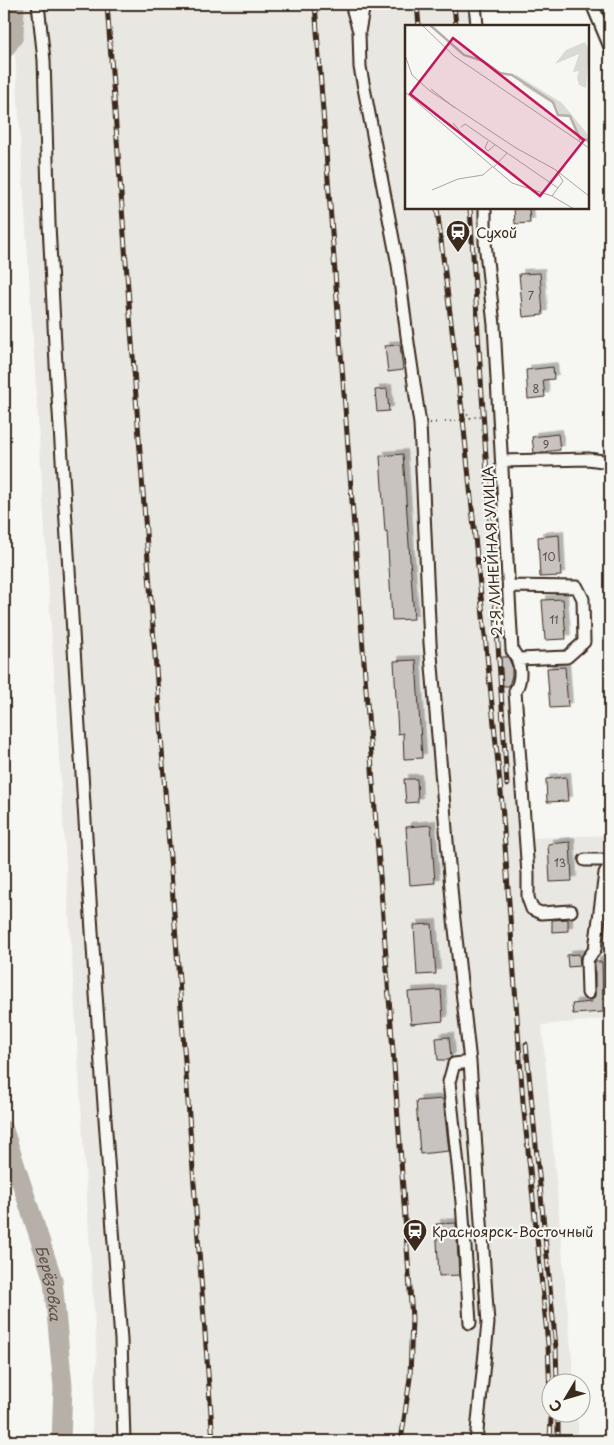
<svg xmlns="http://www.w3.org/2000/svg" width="614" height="1445" font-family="'Playpen Sans',sans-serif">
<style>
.built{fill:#e8e7e2}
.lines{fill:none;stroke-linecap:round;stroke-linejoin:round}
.river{stroke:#b6b0a9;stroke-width:19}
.building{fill:#c8c3be;stroke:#3b2a1e;filter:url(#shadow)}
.minor-casing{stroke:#3b2a1e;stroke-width:15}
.path{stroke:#3b2a1e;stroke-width:2;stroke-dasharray:1 4;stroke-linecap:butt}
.minor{stroke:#f6f6f2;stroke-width:11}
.rail-casing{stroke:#3b2a1e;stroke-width:5}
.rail{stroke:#f6f6f2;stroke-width:3;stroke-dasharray:9;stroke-linecap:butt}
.labels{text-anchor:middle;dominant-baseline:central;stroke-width:4.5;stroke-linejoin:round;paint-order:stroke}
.number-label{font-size:11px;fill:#5e5046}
.poi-label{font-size:14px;fill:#3b2a1e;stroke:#f6f6f2;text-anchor:start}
.street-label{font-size:14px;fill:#3b2a1e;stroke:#f6f6f2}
.water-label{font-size:15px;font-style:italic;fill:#605248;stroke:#f6f6f2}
.inset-river{fill:none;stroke:#b6b0a9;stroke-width:2.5}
.inset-road{fill:none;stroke:#aba49d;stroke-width:1}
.view{fill:#c2185b;fill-opacity:0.15;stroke:#c2185b;stroke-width:2.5}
.inset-edge{fill:none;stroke:#3b2a1e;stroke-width:2.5}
</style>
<defs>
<filter id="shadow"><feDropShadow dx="4.5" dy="-4.5" stdDeviation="0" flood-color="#0004"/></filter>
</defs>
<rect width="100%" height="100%" fill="#f6f6f2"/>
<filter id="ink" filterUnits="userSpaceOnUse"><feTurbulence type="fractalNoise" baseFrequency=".02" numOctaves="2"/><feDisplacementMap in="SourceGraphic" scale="10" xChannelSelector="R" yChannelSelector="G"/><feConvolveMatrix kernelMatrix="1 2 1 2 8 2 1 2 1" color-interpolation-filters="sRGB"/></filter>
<g filter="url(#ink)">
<path class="built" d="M12,4h456l2,22h-64v182h77l48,630 79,-3v184l-68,6 32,357h-22v30l25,1 2,28h-488l6,-81z"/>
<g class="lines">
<g class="river">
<path d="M4,50l10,-14 1,-32"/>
<path id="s1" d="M4,1130l49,150 10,107 -2,54"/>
</g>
</g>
<path class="building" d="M514,208h15l1,15 -15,1z
M540,273l3,42 -20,2 -4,-43z
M400,345l3,25 -15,2 -3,-26z
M553,367l1,12 -11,1 2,17 -17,2 -2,-29z
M387,389l2,22 -12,1 -2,-22z
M558,434l2,16 -26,3 -2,-16z
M403,454l11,165 -22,1 -5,-89 -2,1 -5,-76z
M559,535l2,41 -21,1 -2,-40z
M563,599l3,40 -21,1 -3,-40z
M501,657h7l4,9v9l-3,11h-6z
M416,660l6,98 -18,1 -1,-26 -5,1 -4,-73z
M565,667l3,40 -18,1 -3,-40z
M566,777l2,24 -21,1 -1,-23z
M404,779h13l1,23 -12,1z
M431,825l4,58 -25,2 -4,-58z
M570,842l2,39 -22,1 -2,-38z
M568,919v12l-16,1v-12z
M432,924l4,50 -19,1 -3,-50z
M579,954l1,12 -12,1 -1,-12z
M595,962h7l1,50 -30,2 -1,-10 19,-2 4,-6z
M441,990l2,31 -32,3 -3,-32z
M449,1037l2,20 -3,3h-10l-2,-22z
M443,1099l6,52 -29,3 -4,-53z
M456,1223l3,52 -20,1 -3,-52z"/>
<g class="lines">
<defs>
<path id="minor" d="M38,4l6,56 5,164 7,141 40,629 25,346 3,101
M351,4l7,24
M364,4l-5,28 1,35 38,198 9,71 13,88 10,219 23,268 17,151 18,261 -12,118
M475,4l2,22
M592,4l18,43
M485,208v34l9,83 18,325c9,11 11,29 3,41l13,183v24l4,11 9,4 30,-2
M502,461l86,-2 22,3
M509,586l68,1 6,12 1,43 -17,15 -48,2
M585,860h25
M588,993l-1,-33 8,-11 10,-76 5,-7
M470,1062l-16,2 -5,18 13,120 8,121"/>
</defs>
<use href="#minor" class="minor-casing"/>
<path class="path" d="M464,410l7,8
M430,423l24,-2 33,-6"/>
<use href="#minor" class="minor"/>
<defs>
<path id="rail" d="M107,4l106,1437
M315,4l84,1128 13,186 -2,60 -9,63
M417,4l2,22
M454,4l2,22
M437,208l26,211 39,384 21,299 25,242 3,75 -1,22
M470,208l37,577
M526,1044l30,304 1,34
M558,1441v-29"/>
</defs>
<use href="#rail" class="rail-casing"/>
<use href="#rail" class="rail"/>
</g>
</g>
<defs>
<symbol id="station-pin" viewBox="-11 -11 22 30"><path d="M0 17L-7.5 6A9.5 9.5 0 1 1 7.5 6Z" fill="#3b2a1e" stroke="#f6f6f2"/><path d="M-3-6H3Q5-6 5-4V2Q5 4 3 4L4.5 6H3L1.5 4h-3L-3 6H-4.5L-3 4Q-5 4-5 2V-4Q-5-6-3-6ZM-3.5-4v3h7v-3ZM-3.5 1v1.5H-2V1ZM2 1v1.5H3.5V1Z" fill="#fff"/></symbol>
</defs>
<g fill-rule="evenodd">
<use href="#station-pin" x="444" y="218" width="28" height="38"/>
<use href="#station-pin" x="401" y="1217" width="28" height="38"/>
</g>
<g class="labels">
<g class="number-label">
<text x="531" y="295">7</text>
<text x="536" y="388">8</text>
<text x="546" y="444">9</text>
<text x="549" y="556">10</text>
<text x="554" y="619">11</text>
<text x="560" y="862">13</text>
</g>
<g class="poi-label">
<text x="476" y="232">Сухой</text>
<text x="432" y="1231">Красноярск-Восточный</text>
</g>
<g class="street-label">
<text transform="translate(492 551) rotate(-93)">2-Я ЛИНЕЙНАЯ УЛИЦА</text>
</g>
<g class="water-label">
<text stroke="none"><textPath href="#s1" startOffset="160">Берёзовка</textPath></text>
</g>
</g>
<g transform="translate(405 25)">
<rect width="184" height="184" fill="#f6f6f2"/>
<path d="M180,17l4,8 -3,38 -7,-3 -2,-7 2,-7 -6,1 6,-18 -24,10 11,-14zM110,49l47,29 27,33v8l-11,-8 -6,-19 -13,-3 -3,-8 -32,-20z" fill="#dad9d3"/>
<path class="inset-river" d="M25,0l34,30 19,6 17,12 12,2 41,27 5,13 12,1 10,23 9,1"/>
<path class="inset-road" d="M17,0l32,31 135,92M0,30l7,20 18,16 86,57 40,22 7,11 -11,15M26,64l24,19M0,67l107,91 40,13 22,13M48,98l10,12M56,102l4,-3 93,64M83,116l-3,7 3,3 7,-6M88,143l14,-15M152,146l32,25M27,165l26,-11 25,-4 9,-8"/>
<path class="view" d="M48,13l131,102 -44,56 -130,-102z"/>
<rect width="184" height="184" class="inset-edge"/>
</g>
<rect width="614" height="1445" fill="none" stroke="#f6f6f2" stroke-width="20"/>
<rect x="10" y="10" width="594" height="1425" fill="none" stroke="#3b2a1e" stroke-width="2" filter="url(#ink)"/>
<g transform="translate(566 1398) rotate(232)"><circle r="24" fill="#f6f6f2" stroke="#aba49d"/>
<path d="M0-4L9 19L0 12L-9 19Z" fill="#3b2a1e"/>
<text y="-8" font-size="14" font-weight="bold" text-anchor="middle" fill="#3b2a1e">С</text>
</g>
</svg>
